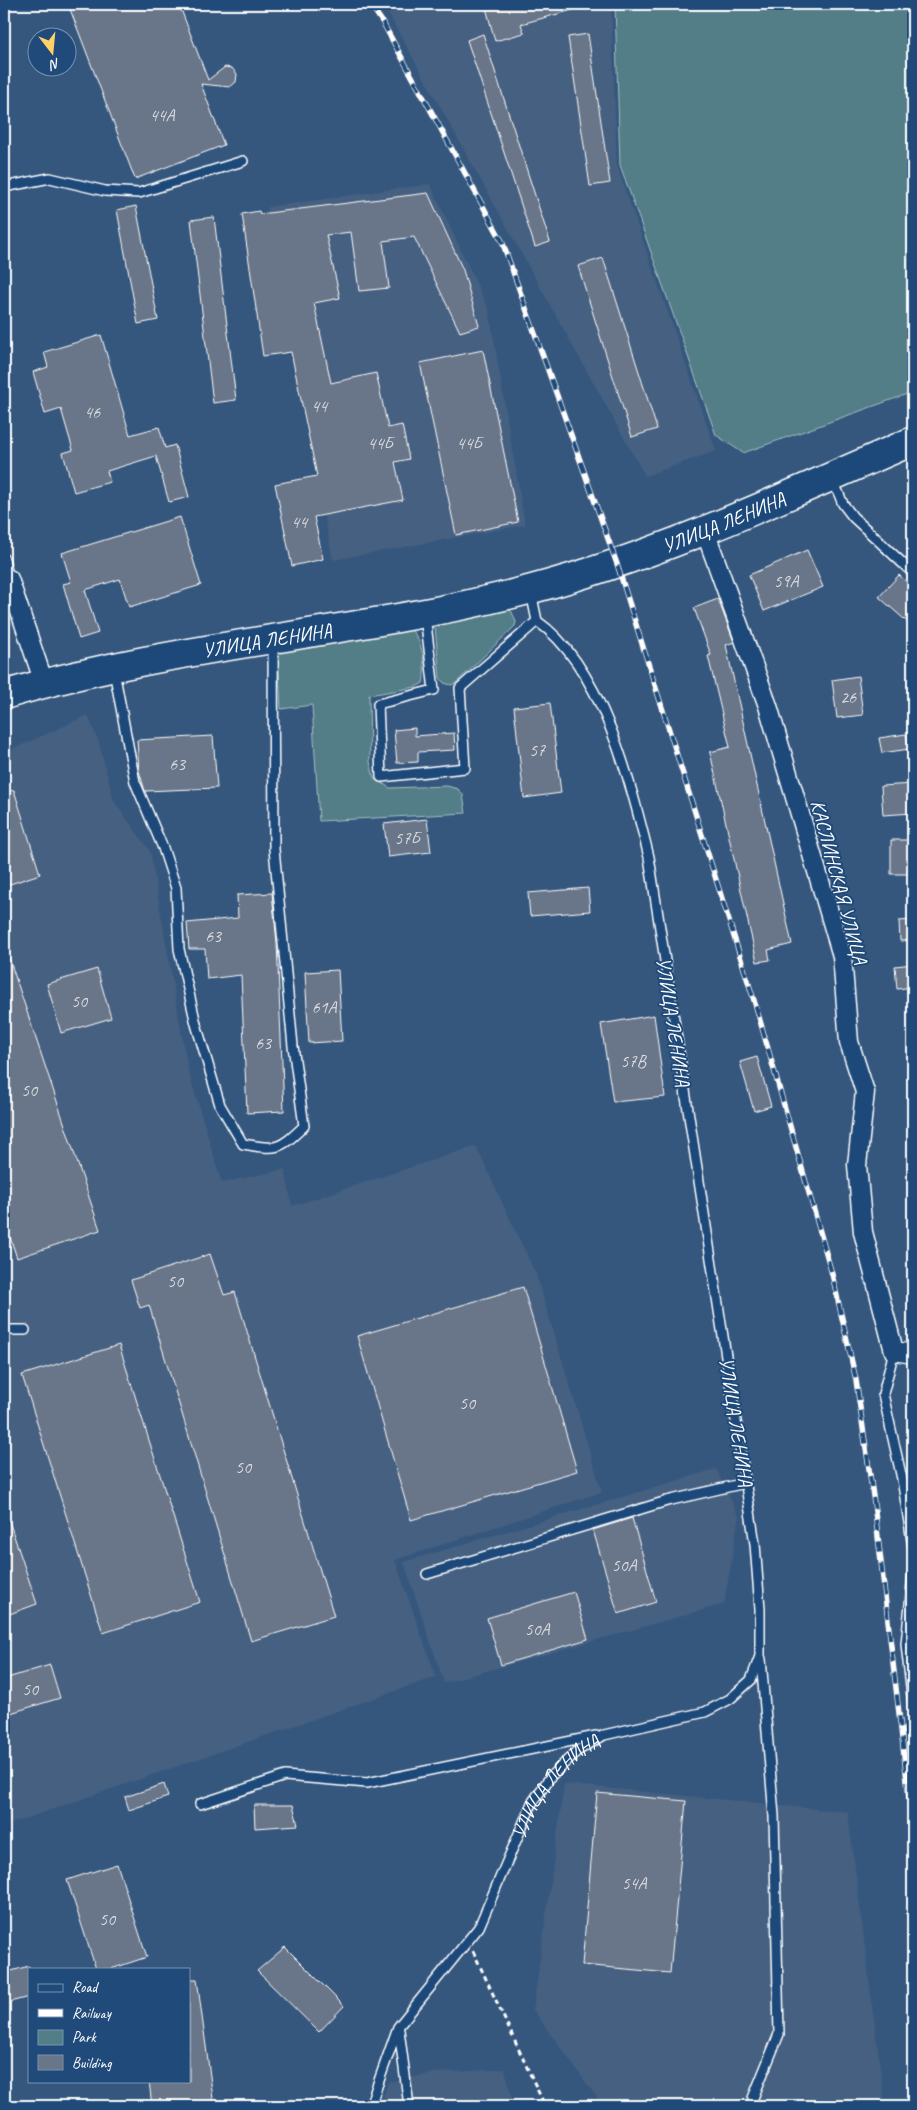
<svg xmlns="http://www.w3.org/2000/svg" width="917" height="2110" font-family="Caveat,sans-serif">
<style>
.built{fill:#456081}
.green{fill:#527e87;stroke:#a8bec3}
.building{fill:#697588;stroke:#fff}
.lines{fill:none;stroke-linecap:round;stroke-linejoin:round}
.lane-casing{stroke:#fff;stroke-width:12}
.street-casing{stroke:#fff;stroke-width:21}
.primary-casing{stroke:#fff;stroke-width:31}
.path{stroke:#fff;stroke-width:3;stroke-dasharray:5 4;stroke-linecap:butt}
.lane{stroke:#1f4a7a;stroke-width:9}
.street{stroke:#1f4a7a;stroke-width:18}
.primary{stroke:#1f4a7a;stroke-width:28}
.rail-casing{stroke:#fff;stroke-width:5.5}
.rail{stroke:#1f4a7a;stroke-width:4;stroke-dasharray:11;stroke-linecap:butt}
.labels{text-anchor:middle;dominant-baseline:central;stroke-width:4;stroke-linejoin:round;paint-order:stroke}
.number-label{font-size:18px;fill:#dadce1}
.street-label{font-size:20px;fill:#fff;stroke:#1f4a7a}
</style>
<rect width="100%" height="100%" fill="#35577e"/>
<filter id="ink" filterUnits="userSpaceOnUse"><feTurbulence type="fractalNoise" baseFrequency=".02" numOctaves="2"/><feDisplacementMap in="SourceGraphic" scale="10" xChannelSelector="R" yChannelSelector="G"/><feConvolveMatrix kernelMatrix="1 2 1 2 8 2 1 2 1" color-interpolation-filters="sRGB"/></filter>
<g filter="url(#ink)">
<path class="built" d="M383,4h228l6,162 99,285 -71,25z
M430,184l59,126 36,215 -192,35 -65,-319v-34z
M88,715l11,28 15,58 36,50 38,219 34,113 63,-14 7,37 184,-60 61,131 65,215 -207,68 41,117 -432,149v-1073z
M716,1469l23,48 -15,87 -280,79 -40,-121z
M564,1784l284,28 37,294h-282l-70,-96z
M505,2069l9,37h-134l8,-23 45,-10z"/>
<path class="green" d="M615,4h298v388l-170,61 -27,-18 -96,-270z
M508,609l4,3 4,10 -1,4 -59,57 -5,2 -7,-2 -4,-5 -5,-51 6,-5z
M410,629c13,10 16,38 13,54l-7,4 -47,8 1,67 4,16 16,10 57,-2 11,3 5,6 3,18 -147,8 -7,-116 -31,4 -3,-57z"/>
<path class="building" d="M68,4h111l29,76 17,-13 7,1 5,6 -1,8 -6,5 -29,-3 23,61 -89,34z
M485,4h95v4l-59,16 3,9 -29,8z
M483,34l67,208 -15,5 -68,-207z
M588,34l22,149 -20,3 -22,-149z
M428,193l35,77 16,56 -19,6 -46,-95 -31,4 6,47 -30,3 -8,-59 -25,3 14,63 -26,5 17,80 45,-10 12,55 14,-3 7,34 -14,3 8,38 -89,17 9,42 -31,7 -17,-82 42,-8 -26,-124 -28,4 -21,-142 17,-3 1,3z
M136,206l22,114 -20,4 -21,-114z
M214,217l22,183 -23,3 -22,-183z
M603,258l54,171 -25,8 -54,-171z
M101,335l29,100 29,-8 6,21 10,-3 14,52 -20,5 -13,-46 -49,15 3,11 -36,10 -11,-39 10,-3 -12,-41 -16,5 -12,-42 15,-5 -4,-15z
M483,350l35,172 -62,13 -36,-172z
M180,517l21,68 -72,22 -9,-28 -35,11 13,43 -19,6 -16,-55 8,-2 -9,-29z
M807,550l16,37 -59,24 -15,-36z
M899,575l14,13v39l-34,-30z
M718,599l16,43 -8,3 66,299 -24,6 2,10 -13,2 -47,-210 20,-5 -22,-91 3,-1 -17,-47z
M858,676l5,39 -26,3 -5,-38z
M550,703l11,90 -37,5 -10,-91z
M415,728v8l39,-3 1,17 -37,2v10l-21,1 -3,-33z
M906,734l3,15 -27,4 -3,-15z
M213,736l4,52 -72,3 -6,-20 -2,-31z
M913,784v29l-30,2 -2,-29z
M14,790l26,84 -36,12v-93z
M427,819l4,33 -43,5 -4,-33z
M891,840h22v34h-22z
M588,888l2,23 -60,5 -2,-23z
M272,893l5,50 7,168 -37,2 -6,-138 -34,4 -2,-30h-16l-2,-26 51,-5 -1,-23z
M913,920v20l-13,1 -1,-20z
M4,949h2l94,281 -83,28 -13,-39z
M913,964v23l-16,2 -2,-23z
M97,969l14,49 -50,15 -14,-49z
M338,970l4,71 -33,2 -4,-71z
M654,1015l11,82 -52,5 -12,-78z
M757,1057l14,49 -17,5 -14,-49z
M210,1254l14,41 11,-3 99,324 -83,25 -102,-336 -9,3 -9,-28z
M523,1287l54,184 -166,49 -54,-184z
M119,1345l81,257 -97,31 -81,-258z
M6,1512l31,92 -33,12v-103z
M632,1518l24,84 -38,12 -25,-84z
M574,1592l14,47 -87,26 -14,-47z
M50,1665l10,33 -56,17v-36z
M164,1784l4,13 -39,13 -4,-13z
M597,1793l89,8 -16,172 -88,-8z
M254,1805h39l5,20 -43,3z
M117,1864l30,93 -36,12h-15l-29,-89z
M285,1947l59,59 -25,26 -62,-61z
M29,1966v31l-23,6 -2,-30z
M189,1979h8l17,127h-62l-3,-25h40z"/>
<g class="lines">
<defs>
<g id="lane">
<path d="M4,187l46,-9 55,13 34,2 104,-32"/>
<path d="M833,480l10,24 10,13 60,56"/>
<path d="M4,559l5,20"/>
<path d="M425,616l9,74 -56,14 3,73 84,-9 -5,-80 77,-67"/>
<path d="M114,671l21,111 28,66 13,40 3,61 17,75 24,81 23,39c35,6 36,6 61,-18l-11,-80 -19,-197 -1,-207"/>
<path d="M4,1330h21"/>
<path d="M894,1351l-11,43 19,85 11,68"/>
<path d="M427,1574l240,-73 78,-18"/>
<path d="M913,1574l-7,70 7,61"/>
<path d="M200,1804l85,-28 82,7 229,-47"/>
<path d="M399,2030l10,76"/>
<path id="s1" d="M370,2106l28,-79 81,-100 53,-124 19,-27 26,-25 27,-16 101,-23 25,-13 21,-19 9,-24v-47l-5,-65 -106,-687c-18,-73 -47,-191 -112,-236l-6,-29"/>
<path d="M753,2106v-8l26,-64 -5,-218 -13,-157"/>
</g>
<path id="street" d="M705,531l63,175 74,250 7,86 16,50 -8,73 6,67 31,119 19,3
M4,578l5,1 35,104"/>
<g id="primary">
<path id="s2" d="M4,695c172,-52 354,-60 528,-106 132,-35 256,-94 381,-148"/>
</g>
</defs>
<use href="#lane" class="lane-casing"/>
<use href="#street" class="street-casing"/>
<use href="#primary" class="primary-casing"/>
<path class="path" d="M473,1951l72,155"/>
<use href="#lane" class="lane"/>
<use href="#street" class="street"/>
<use href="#primary" class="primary"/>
<defs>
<path id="rail" d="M370,4l13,19 119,218 115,323 140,446 75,264 24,106 18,123 39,328"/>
</defs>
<use href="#rail" class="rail-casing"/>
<use href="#rail" class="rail"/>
</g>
</g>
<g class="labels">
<g class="number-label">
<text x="162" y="115">44А</text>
<text x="319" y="406">44</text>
<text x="92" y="412">46</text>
<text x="380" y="443">44Б</text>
<text x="469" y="443">44Б</text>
<text x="299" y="522">44</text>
<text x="786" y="581">59А</text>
<text x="848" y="697">26</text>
<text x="537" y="750">57</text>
<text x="177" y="764">63</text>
<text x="407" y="838">57Б</text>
<text x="213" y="936">63</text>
<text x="79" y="1001">50</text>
<text x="324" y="1007">61А</text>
<text x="263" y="1043">63</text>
<text x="633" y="1061">57В</text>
<text x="29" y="1090">50</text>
<text x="175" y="1281">50</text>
<text x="467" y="1403">50</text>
<text x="243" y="1467">50</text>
<text x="624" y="1565">50А</text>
<text x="537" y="1629">50А</text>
<text x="30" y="1689">50</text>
<text x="634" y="1883">54А</text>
<text x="107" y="1919">50</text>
</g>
<g class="street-label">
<text stroke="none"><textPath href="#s2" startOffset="742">УЛИЦА ЛЕНИНА</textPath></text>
<text stroke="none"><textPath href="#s2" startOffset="269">УЛИЦА ЛЕНИНА</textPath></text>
<text transform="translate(839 882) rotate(75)">КАСЛИНСКАЯ УЛИЦА</text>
<text transform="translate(673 1022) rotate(81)">УЛИЦА ЛЕНИНА</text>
<text transform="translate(736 1422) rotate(81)">УЛИЦА ЛЕНИНА</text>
<text stroke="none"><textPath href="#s1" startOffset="375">УЛИЦА ЛЕНИНА</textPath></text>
</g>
</g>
<rect width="917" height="2110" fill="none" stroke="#1f4a7a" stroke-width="20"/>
<rect x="10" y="10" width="897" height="2090" fill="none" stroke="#fff" stroke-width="2" filter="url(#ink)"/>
<rect x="28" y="1968" width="162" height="115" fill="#1f4a7a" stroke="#7992af"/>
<rect x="38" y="1984" width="25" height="8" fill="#1f4a7a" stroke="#7992af"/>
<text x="72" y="1992" font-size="15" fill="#ffffff">Road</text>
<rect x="38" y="2009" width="25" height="8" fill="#ffffff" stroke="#7992af"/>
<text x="72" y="2018" font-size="15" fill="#ffffff">Railway</text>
<rect x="38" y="2030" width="25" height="15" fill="#527e87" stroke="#7992af"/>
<text x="72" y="2042" font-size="15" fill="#ffffff">Park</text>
<rect x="38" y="2055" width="25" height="15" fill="#697588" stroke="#7992af"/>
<text x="72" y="2068" font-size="15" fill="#ffffff">Building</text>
<g transform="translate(52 52) rotate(164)"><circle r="24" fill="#1f4a7a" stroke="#7992af"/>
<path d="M0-4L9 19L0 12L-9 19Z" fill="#ffd166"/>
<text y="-8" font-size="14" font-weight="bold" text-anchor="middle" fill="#ffffff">N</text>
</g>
</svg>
